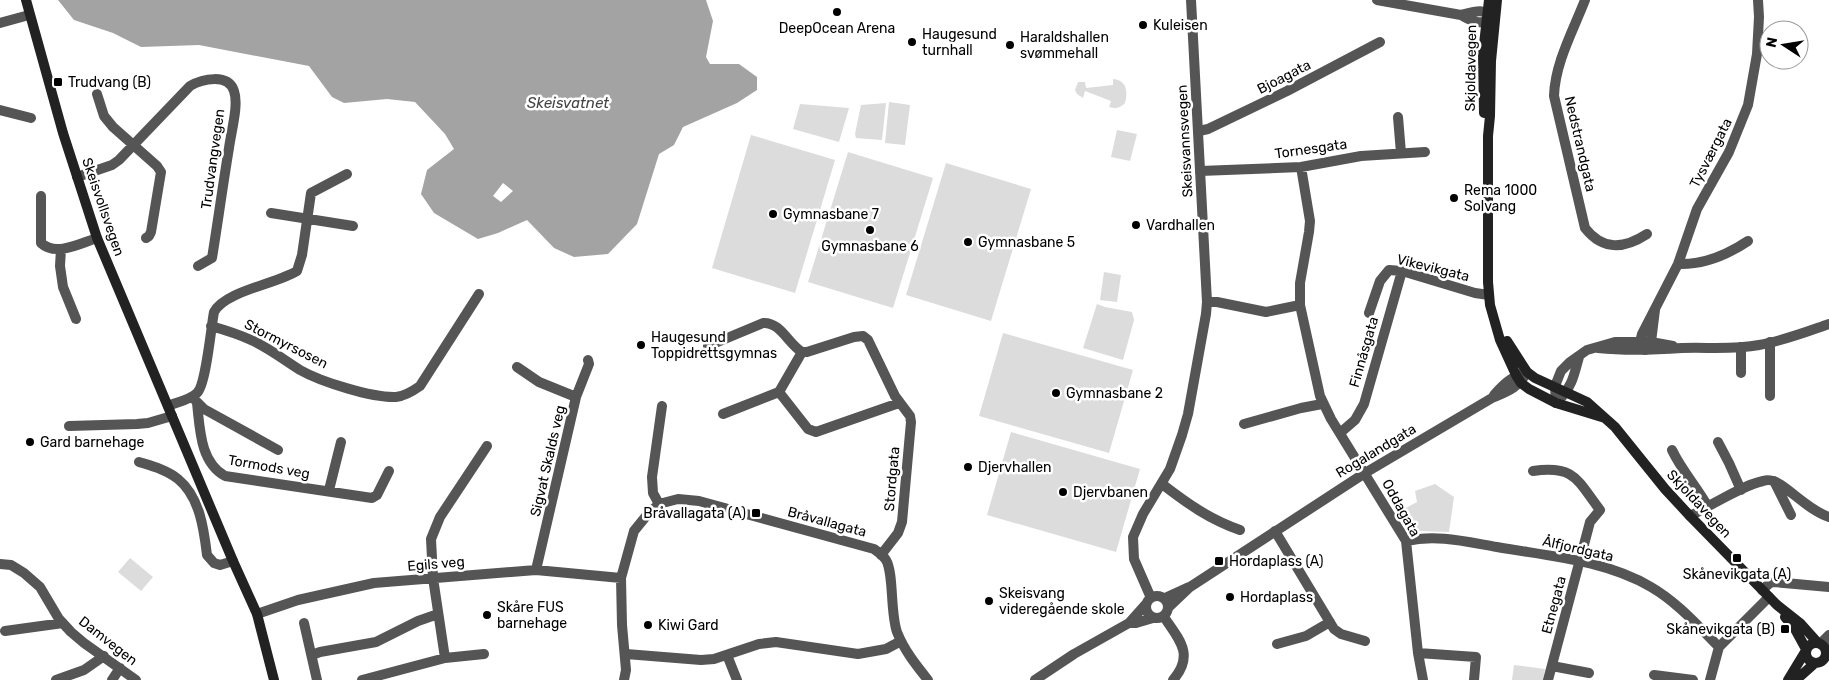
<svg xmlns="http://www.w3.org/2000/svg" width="1829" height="680" font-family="Rubik,sans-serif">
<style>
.green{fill:#dcdcdc}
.water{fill:#a3a3a3;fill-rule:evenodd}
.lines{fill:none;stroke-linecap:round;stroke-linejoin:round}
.minor{stroke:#555;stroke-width:10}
.tertiary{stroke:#555;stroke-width:10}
.secondary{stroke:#222;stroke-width:10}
.poi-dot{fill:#000;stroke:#fff;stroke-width:2}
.labels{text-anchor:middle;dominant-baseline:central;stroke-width:5;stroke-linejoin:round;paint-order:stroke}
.poi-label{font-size:14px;fill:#000;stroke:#fff;text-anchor:start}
.street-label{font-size:14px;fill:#000;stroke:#fff}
.water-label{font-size:15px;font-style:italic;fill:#444;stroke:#fff}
</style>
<rect width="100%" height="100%" fill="#fff"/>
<path class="green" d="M1113,79c14,1 15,13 12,24 -5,5 -9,6 -16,4l2,-6 -26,-10 -2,7 -6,-4 -2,-4 3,-8h7l1,6 27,-3z
M889,102l21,3 -5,40 -20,-2z
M886,103l-4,37 -26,-2 -1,-4 6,-29z
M800,104l49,4 -10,34 -46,-13z
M1117,130l20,4 -7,27 -19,-4z
M751,135l84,25 -40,133 -83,-25z
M848,152l85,26 -40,130 -85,-26z
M946,163l85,26 -40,132 -85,-26z
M1104,272l17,3 -4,27 -17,-2z
M1097,304l8,3 27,5 2,8 -11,40 -40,-12z
M1003,333l130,37 -24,83 -130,-37z
M1011,432l129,37 -24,83 -129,-37z
M1435,484l19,13 -5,35 -31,-1 -10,-3 -3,-7 1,-13 11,-6 -2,-11z
M130,558l23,19 -12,14 -23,-19z
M1514,665l31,4 -2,11h-31z"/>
<path class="water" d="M58,0h648l7,21 -7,36 4,7h29l18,13v13l-20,13 -54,24 -9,18 -15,9 -22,70 -29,30 -34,3 -20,-9 -27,-28 -29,13 -20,6 -44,-26 -13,-19 6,-24 27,-21 -9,-15 -30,-32 -28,-3 -43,4 -12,-6 -23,-31 -110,-21 -58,2 -28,-14 -39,-13zM503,183l10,8 -12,11 -8,-6z"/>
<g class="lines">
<path class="minor" d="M1585,0c-12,31 -30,63 -31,96l31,132c18,23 39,21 62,6
M0,23l29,-8
M97,94l7,22 9,11 44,39 4,6 -10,60 -2,4 -3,2
M0,110l31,8
M1398,117l3,36
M1199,131l9,-2 79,-38 93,-49
M1301,167l9,54 -1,11 -9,51v22l20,91 11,23 75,122 12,112 5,27
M1200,171l101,-4 60,-11 64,-4
M77,177l35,-12 7,-5 71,-74c12,-7 38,-13 44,5 5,14 -3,41 -5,57 -6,36 -11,73 -17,110l-14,8
M41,196v47c15,14 40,0 56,-5
M271,213l82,13
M61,249l-1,17 3,21 13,32
M1678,264c25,1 49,-9 70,-23
M1207,302h10l49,10 34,-7
M1655,310l-4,32 -6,8 -5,-8 2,-8 36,-70 19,-55 32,-57 19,-47 9,-51 2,-37 -1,-17
M1369,313l11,-32 9,-11 13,1 73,22 14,2
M211,326c14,4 27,8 40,14 18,8 33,20 49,30 21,12 73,28 96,27 9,-1 17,-6 24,-11l59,-92
M1770,342v54
M708,346l55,-23c18,-1 25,21 39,29h5l47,-15 9,-1 5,4 27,56 15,20 1,6 -9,100 -4,11 -17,22
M517,367l22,15 37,15
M1741,373v-26
M779,392l29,37 8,3 83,-29
M195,400l9,9 74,41
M197,403c3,26 3,59 28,73l147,22 5,-3 12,-24
M168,406c9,-4 22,-6 29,-13 9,-8 14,-66 17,-81 11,-21 62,-28 83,-41l5,-16 9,-62 36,-19
M723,414l56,-22 23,-40
M1244,424l57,-16 21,-4
M69,426l68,-2 11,-1 24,-7
M1340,433l15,-13 9,-16 38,-133
M1718,442l11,21 12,27
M1672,450c10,21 25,37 36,57
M139,462c13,4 28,8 39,17 22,18 26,51 29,76l7,8 6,2 13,-4
M1533,471c42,-6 44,9 67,39l-10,12 -42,158
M1774,481l17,34
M1162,484c26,20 47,35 78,46
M329,490l12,-48
M659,504l-6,-11 -1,-16 10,-71
M1690,516c20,-10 53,-31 73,-35 6,-2 13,0 18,4 15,10 30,26 48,32
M1275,531l59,98 7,5 24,7
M1406,541c31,-7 61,1 91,6 51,9 108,13 154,40 26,15 47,39 68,60
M0,564l11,1 13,8 16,14 19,32 12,13 13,11 52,37
M536,570l40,-173 13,-33 -1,-4
M1762,590l8,-7 4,-1 55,5
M257,614l41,-14 76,-17 162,-13 85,8
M1164,617c15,22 31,38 9,63
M304,623l13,57
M5,631l58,-8
M1277,644l29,-8 24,-14
M1820,644l9,-9
M1826,650l3,-3
M1418,653l58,4 -2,23
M626,654l75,6 13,-1 45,-15 17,-2 82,12 28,-5 15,-8
M312,655l8,-3 56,-10 42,-21 20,-7
M727,655l10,25
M445,658l-12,-80 -2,-39 9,-22 47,-71
M1552,666l37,7
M1654,675l39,5
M56,680l28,-10 20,-14
M112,680l8,-12
M362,680l83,-22 39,-4
M624,680l2,-10 -4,-45 -1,-47 13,-47 13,-16 12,-11 19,-5 21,2 175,48c4,3 9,6 12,11 8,13 4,52 11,72 7,18 19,33 31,48
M1710,680l9,-33 50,-50"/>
<path class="tertiary" d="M1377,0l84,15c15,-4 22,-7 34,3 -13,7 -21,5 -34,-3
M1598,348c28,3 56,2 84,0 26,-1 51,2 77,-3 24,-4 47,-13 70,-21
M1494,395c9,-10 17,-18 30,-22
M1560,399c13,-14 14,-25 19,-42
M1556,403l-1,-17 6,-15 9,-9 17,-12 28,-8h36l22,4
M1146 607a11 11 0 1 1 22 0a11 11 0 1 1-22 0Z
M1151,598l-17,-39 -1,-22 10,-23 27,-45 12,-34 6,-21 18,-100 1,-12 -16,-302
M1165,598l24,-11
M1169,607l21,-20 175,-114 127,-75c16,-7 26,-10 35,-26
M1129,623h7l17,-5
M1035,680l39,-26 55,-31 17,-19"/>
<path class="secondary" d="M26,0l37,133 34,105 136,323 24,53 17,66
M1497,0l-6,61 -1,55 -2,20v146l2,23 10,35 16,35 5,8 8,6 27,14 49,15
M1484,113l-1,-60 6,-53
M1507,341l20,31 8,6 52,24 28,25 50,62 25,27 87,89 24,19 17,19
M1785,617l10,12 11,20
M1806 653a10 10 0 1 1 20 0a10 10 0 1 1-20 0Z
M1788,680l17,-28
M1796,680l19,-17"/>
</g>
<g class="poi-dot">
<circle cx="837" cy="12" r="5"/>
<circle cx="1143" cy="25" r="5"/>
<circle cx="912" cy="42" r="5"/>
<circle cx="1010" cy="45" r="5"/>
<rect x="53" y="77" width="10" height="10" rx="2.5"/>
<circle cx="1454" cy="198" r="5"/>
<circle cx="773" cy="214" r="5"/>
<circle cx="1136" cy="225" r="5"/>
<circle cx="870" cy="230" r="5"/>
<circle cx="968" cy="242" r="5"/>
<circle cx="641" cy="345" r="5"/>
<circle cx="1056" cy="393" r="5"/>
<circle cx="30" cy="442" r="5"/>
<circle cx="968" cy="467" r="5"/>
<circle cx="1063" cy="492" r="5"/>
<rect x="751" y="508" width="10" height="10" rx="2.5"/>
<rect x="1732" y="553" width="10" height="10" rx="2.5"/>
<rect x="1214" y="556" width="10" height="10" rx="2.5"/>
<circle cx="1230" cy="597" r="5"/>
<circle cx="989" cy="601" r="5"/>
<circle cx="487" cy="615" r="5"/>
<circle cx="648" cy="625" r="5"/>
<rect x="1780" y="624" width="10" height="10" rx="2.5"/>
</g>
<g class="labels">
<g class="poi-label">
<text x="1153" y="25">Kuleisen</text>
<text x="837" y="28" text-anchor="middle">DeepOcean Arena</text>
<text x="922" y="34">Haugesund<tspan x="922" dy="16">turnhall</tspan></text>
<text x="1020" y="37">Haraldshallen<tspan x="1020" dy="16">svømmehall</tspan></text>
<text x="68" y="82">Trudvang (B)</text>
<text x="1464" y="190">Rema 1000<tspan x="1464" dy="16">Solvang</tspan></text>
<text x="783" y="214">Gymnasbane 7</text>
<text x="1146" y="225">Vardhallen</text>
<text x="978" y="242">Gymnasbane 5</text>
<text x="870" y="246" text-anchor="middle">Gymnasbane 6</text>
<text x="651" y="337">Haugesund<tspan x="651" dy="16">Toppidrettsgymnas</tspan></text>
<text x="1066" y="393">Gymnasbane 2</text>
<text x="40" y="442">Gard barnehage</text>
<text x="978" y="467">Djervhallen</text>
<text x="1073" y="492">Djervbanen</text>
<text x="746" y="513" text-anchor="end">Bråvallagata (A)</text>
<text x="1229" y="561">Hordaplass (A)</text>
<text x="1737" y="574" text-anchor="middle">Skånevikgata (A)</text>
<text x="999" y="593">Skeisvang<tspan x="999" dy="16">videregående skole</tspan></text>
<text x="1240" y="597">Hordaplass</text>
<text x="497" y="607">Skåre FUS<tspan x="497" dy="16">barnehage</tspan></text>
<text x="658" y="625">Kiwi Gard</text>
<text x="1775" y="629" text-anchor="end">Skånevikgata (B)</text>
</g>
<g class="street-label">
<text transform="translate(1471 68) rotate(-89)">Skjoldavegen</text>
<text transform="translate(1284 77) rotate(-27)">Bjoagata</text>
<text transform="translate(1185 141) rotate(-93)">Skeisvannsvegen</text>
<text transform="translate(1580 144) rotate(77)">Nedstrandgata</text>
<text transform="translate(1311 149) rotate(-8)">Tornesgata</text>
<text transform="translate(1711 153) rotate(-63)">Tysværgata</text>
<text transform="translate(213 159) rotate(-82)">Trudvangvegen</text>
<text transform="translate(103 207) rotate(71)">Skeisvollsvegen</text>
<text transform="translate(1433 268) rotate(14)">Vikevikgata</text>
<text transform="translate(286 344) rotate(27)">Stormyrsosen</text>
<text transform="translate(1364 352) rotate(-74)">Finnåsgata</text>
<text transform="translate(1376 451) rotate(-31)">Rogalandgata</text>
<text transform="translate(548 461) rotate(-77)">Sigvat Skalds veg</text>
<text transform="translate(269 467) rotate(10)">Tormods veg</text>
<text transform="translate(892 479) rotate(-85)">Stordgata</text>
<text transform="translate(1699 504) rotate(47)">Skjoldavegen</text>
<text transform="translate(1401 508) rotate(61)">Oddagata</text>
<text transform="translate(827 522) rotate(15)">Bråvallagata</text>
<text transform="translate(1578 549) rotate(13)">Ålfjordgata</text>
<text transform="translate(436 564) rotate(-5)">Egils veg</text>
<text transform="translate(1554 605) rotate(-75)">Etnegata</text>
<text transform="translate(108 641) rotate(38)">Damvegen</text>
</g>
<g class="water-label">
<text x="568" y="103">Skeisvatnet</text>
</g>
</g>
<g transform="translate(1784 45) rotate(282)"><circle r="24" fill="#ffffff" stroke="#999999"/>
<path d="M0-4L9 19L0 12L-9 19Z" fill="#000000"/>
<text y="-8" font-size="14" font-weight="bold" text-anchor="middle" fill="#000000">N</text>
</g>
</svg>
